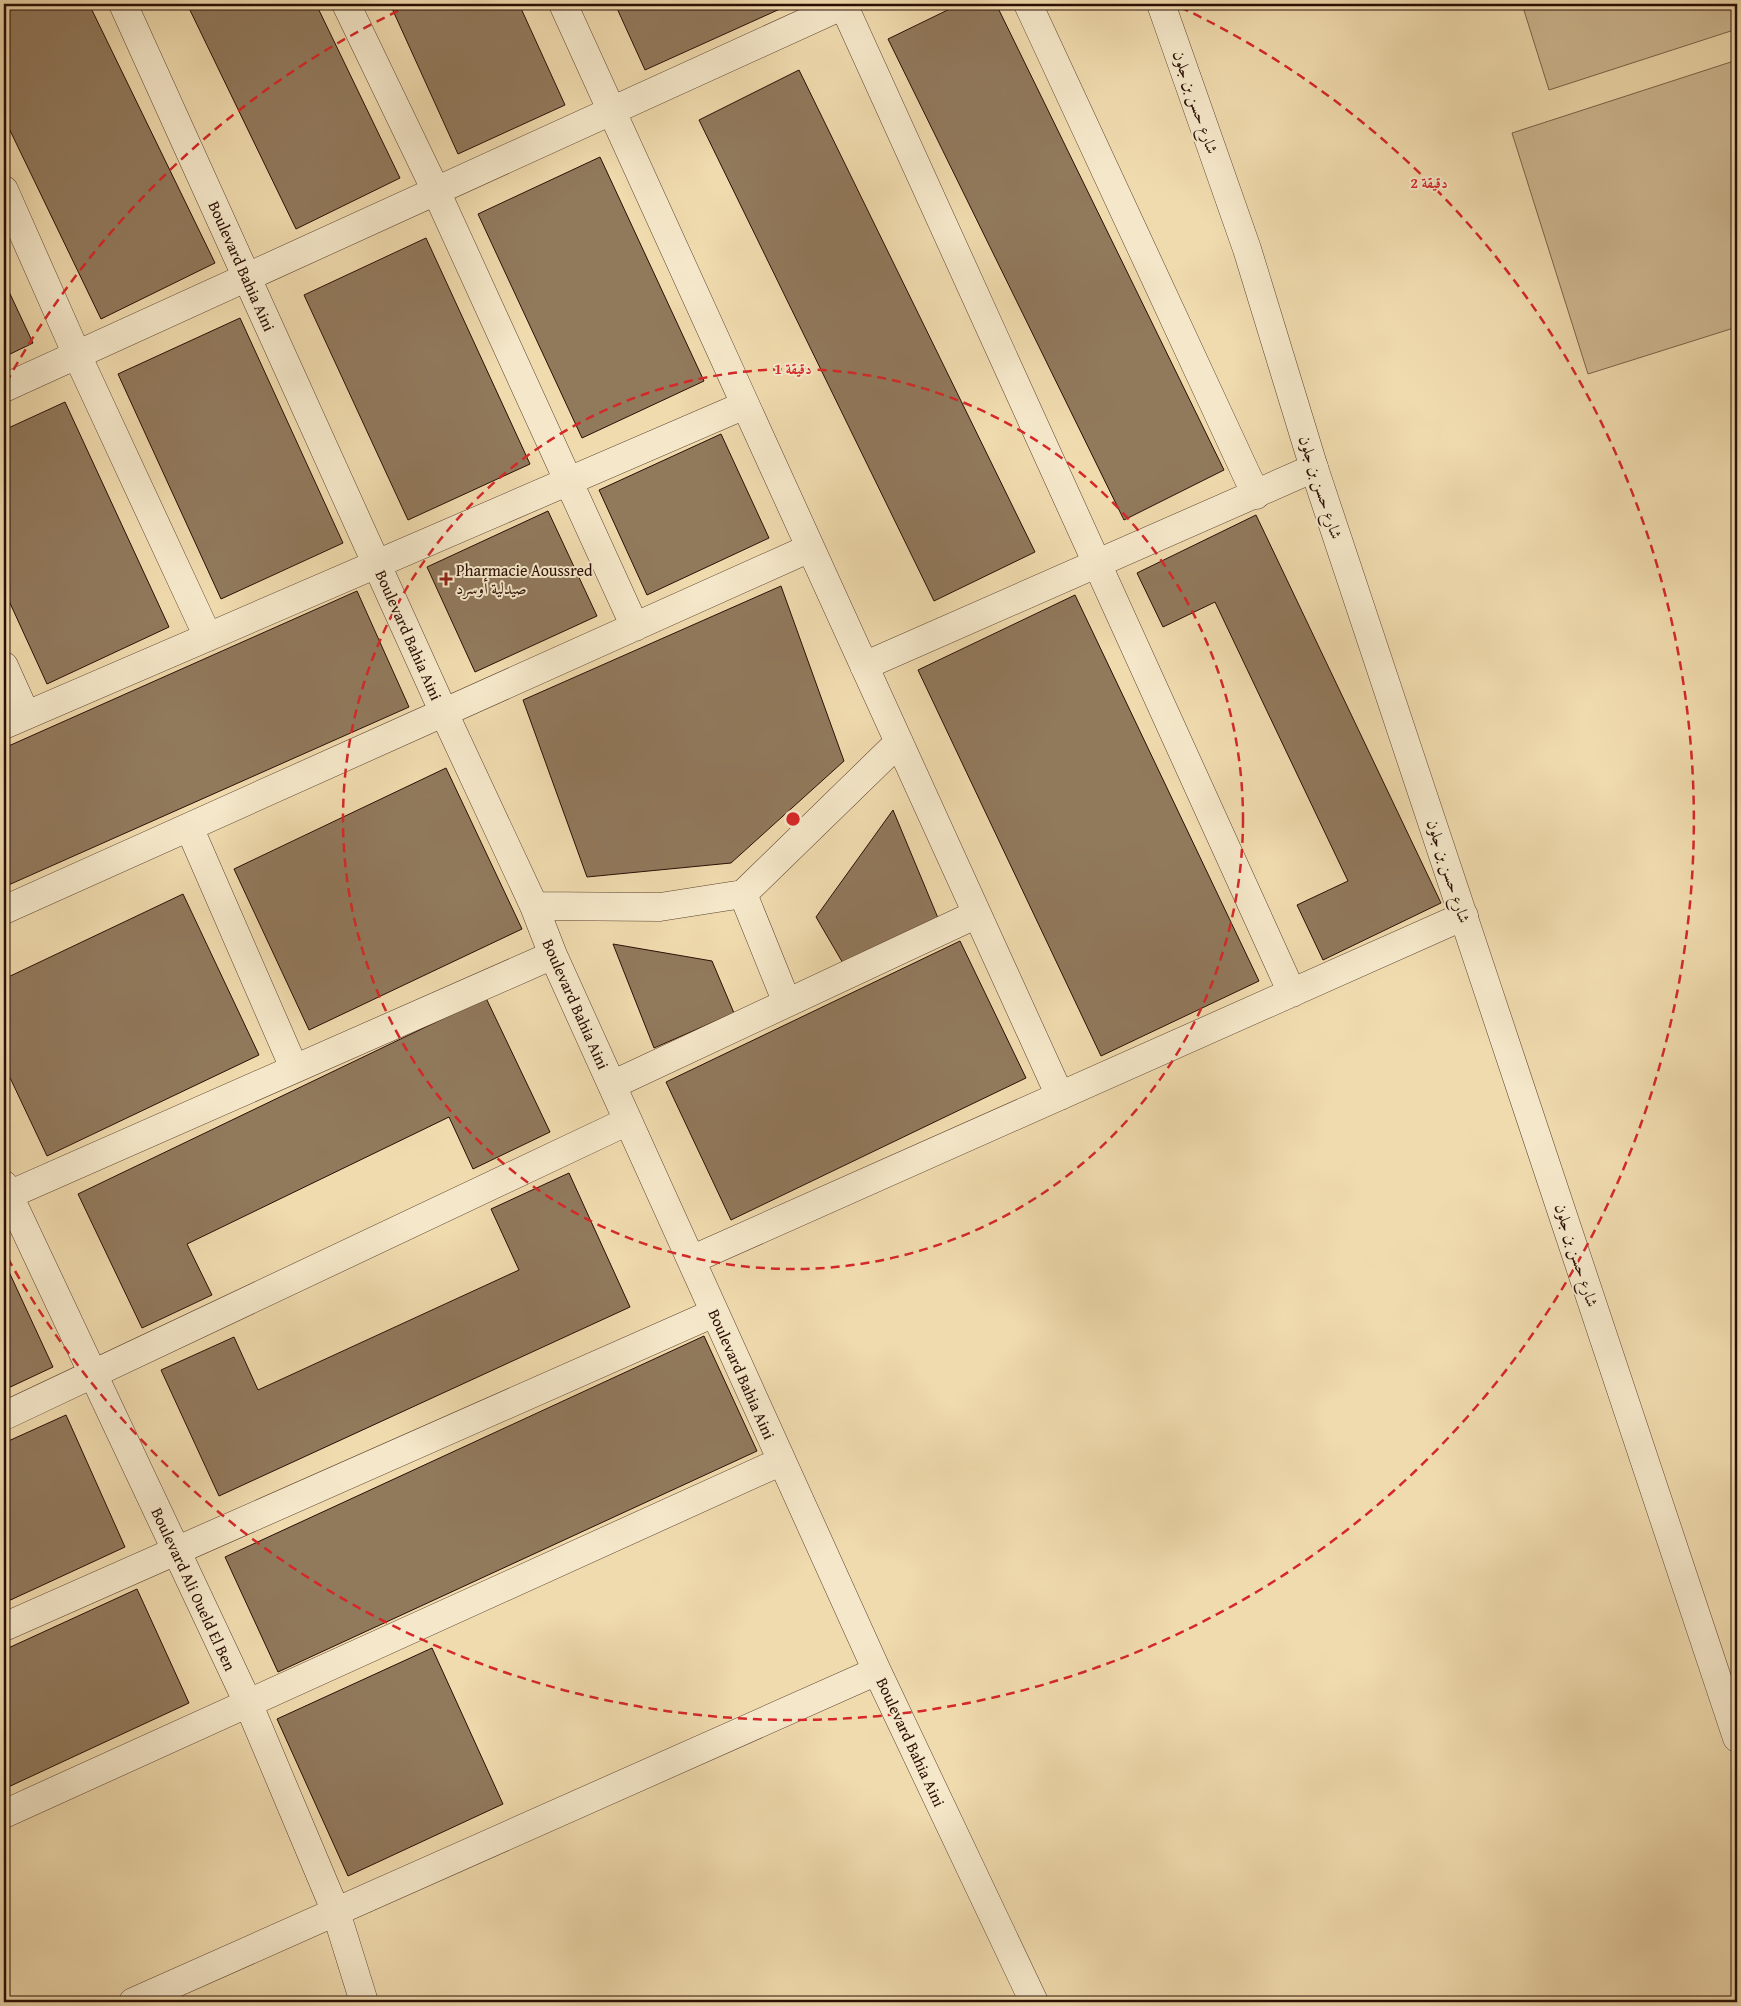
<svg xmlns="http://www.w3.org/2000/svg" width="1741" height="2006" font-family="'Gentium Book Plus',Amiri,serif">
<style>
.green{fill:#ceb891;stroke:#7c634a}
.building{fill:#91795c;stroke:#2a0e04}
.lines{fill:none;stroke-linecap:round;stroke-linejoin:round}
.minor-casing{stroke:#5c412e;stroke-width:29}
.tertiary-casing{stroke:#5c412e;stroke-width:29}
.minor{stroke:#f5e8ca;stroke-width:28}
.tertiary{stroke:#f5e8ca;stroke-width:28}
.ring{fill:none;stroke:#d62828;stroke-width:2.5;stroke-dasharray:9 6}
.poi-dot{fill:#8f2418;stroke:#f5e8ca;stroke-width:2}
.labels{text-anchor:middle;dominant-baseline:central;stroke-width:4;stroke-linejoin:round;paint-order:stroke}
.street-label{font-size:16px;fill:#2a0e04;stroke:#f5e8ca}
.poi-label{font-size:16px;fill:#2a0e04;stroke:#f5e8ca;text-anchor:start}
.centre{fill:#d62828;stroke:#f5e8ca;stroke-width:2.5}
.ring-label{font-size:15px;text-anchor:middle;font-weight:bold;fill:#d62828;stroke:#f5e8ca;stroke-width:4;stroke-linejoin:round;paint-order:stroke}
</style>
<rect width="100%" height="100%" fill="#f0dbae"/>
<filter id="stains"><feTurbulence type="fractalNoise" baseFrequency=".004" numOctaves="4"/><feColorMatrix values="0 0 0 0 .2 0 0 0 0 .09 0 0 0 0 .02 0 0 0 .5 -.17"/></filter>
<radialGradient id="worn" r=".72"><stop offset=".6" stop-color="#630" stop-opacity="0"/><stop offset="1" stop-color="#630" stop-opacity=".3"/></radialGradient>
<path class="green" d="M1522,4h215v25l-188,61z
M1737,60v267l-149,47 -76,-241z"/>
<path class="building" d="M4,4h85l126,259 -114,56 -97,-201z
M187,4h129l84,174 -104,51z
M390,4h129l46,101 -107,49z
M615,4h176l-146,66z
M960,4h36l228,466 -100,50 -236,-481z
M799,70l236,482 -101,49 -235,-481z
M600,157l104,224 -122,57 -104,-224z
M426,238l104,226 -122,56 -104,-225z
M4,281l29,62 -29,14z
M240,318l103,225 -122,56 -103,-225z
M65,402l104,225 -122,57 -43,-94v-160z
M721,434l48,104 -122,57 -48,-105z
M548,511l49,105 -122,56 -48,-105z
M1256,515l185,388 -118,57 -26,-55 51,-24 -133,-279 -52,25 -26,-54z
M781,586l63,175 -113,102 -144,14 -64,-177z
M357,591l52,116 -405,180v-139z
M1075,595l184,386 -158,75 -183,-386z
M446,768l76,161 -213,101 -75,-161z
M893,810l45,108 -94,47 -28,-48z
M183,894l76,161 -212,101 -43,-91v-86z
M960,941l66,137 -295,142 -65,-138z
M613,944l99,17 22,52 -80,35z
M486,998l64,134 -77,37 -24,-52 -262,127 25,51 -70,33 -64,-134z
M569,1173l61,134 -411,189 -58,-126 73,-33 24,53 261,-120 -28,-61z
M4,1261l49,106 -49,23z
M704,1336l53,115 -479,221 -53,-115z
M66,1415l59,132 -121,56v-92l5,-2 -5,-11v-55z
M137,1589l52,114 -185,86v-139z
M432,1648l71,156 -155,72 -71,-157z"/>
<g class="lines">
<defs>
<path id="minor" d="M123,4l321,709 90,193 19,49 324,716 157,331
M346,4l90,187 199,436
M563,4l497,1092
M843,4l449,989
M1028,4l228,491
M4,190l73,165 131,282
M4,388l842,-384
M4,666l22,49
M864,666l450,-198
M4,725l741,-320
M189,827l105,241
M743,894l44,109
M534,906l126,1 83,-13 156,-152
M4,910l806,-362
M612,1085l365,-171
M4,1185l244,518 88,209 28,90
M4,1197l549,-242
M691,1260l773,-344
M4,1416l624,-295
M4,1627l710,-314
M4,1814l778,-353
M133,2002l744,-331"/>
<path id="tertiary" d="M1161,4l86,245 67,219 423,1270"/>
</defs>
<use href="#minor" class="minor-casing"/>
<use href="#tertiary" class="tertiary-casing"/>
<use href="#minor" class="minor"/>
<use href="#tertiary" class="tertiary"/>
</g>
<g class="ring">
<circle cx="793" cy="819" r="450"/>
<path d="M6 383A900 900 0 0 1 406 7M1180 7A900 900 0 1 1 6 1255"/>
</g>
<path class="poi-dot" d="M443.5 571.5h5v5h5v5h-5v5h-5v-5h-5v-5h5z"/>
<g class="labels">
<g class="street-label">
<text transform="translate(1196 102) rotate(71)">شارع حسن بن جلون</text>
<text transform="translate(242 266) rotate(66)">Boulevard Bahia Aini</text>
<text transform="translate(1321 487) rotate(72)">شارع حسن بن جلون</text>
<text transform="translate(409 635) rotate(66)">Boulevard Bahia Aini</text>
<text transform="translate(1449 871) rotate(72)">شارع حسن بن جلون</text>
<text transform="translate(576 1004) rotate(66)">Boulevard Bahia Aini</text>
<text transform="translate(1577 1255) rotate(72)">شارع حسن بن جلون</text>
<text transform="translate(742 1374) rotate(66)">Boulevard Bahia Aini</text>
<text transform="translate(194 1589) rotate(65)">Boulevard Ali Oueld El Ben</text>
<text transform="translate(911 1742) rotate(65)">Boulevard Bahia Aini</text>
</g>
<g class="poi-label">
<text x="456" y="570">Pharmacie Aoussred<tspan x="456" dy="18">صيدلية أوسرد</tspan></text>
</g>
</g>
<circle cx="793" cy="819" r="8" class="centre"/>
<g class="ring-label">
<text x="1429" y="188">2 دقيقة</text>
<text x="793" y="374">1 دقيقة</text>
</g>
<rect width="1741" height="2006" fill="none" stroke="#f0dbae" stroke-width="20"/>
<rect x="5" y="5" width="1731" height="1996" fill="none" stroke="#2a0e04" stroke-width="2.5"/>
<rect x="10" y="10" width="1721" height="1986" fill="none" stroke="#2a0e04"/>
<rect width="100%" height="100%" filter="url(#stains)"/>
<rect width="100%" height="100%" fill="url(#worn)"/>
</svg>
